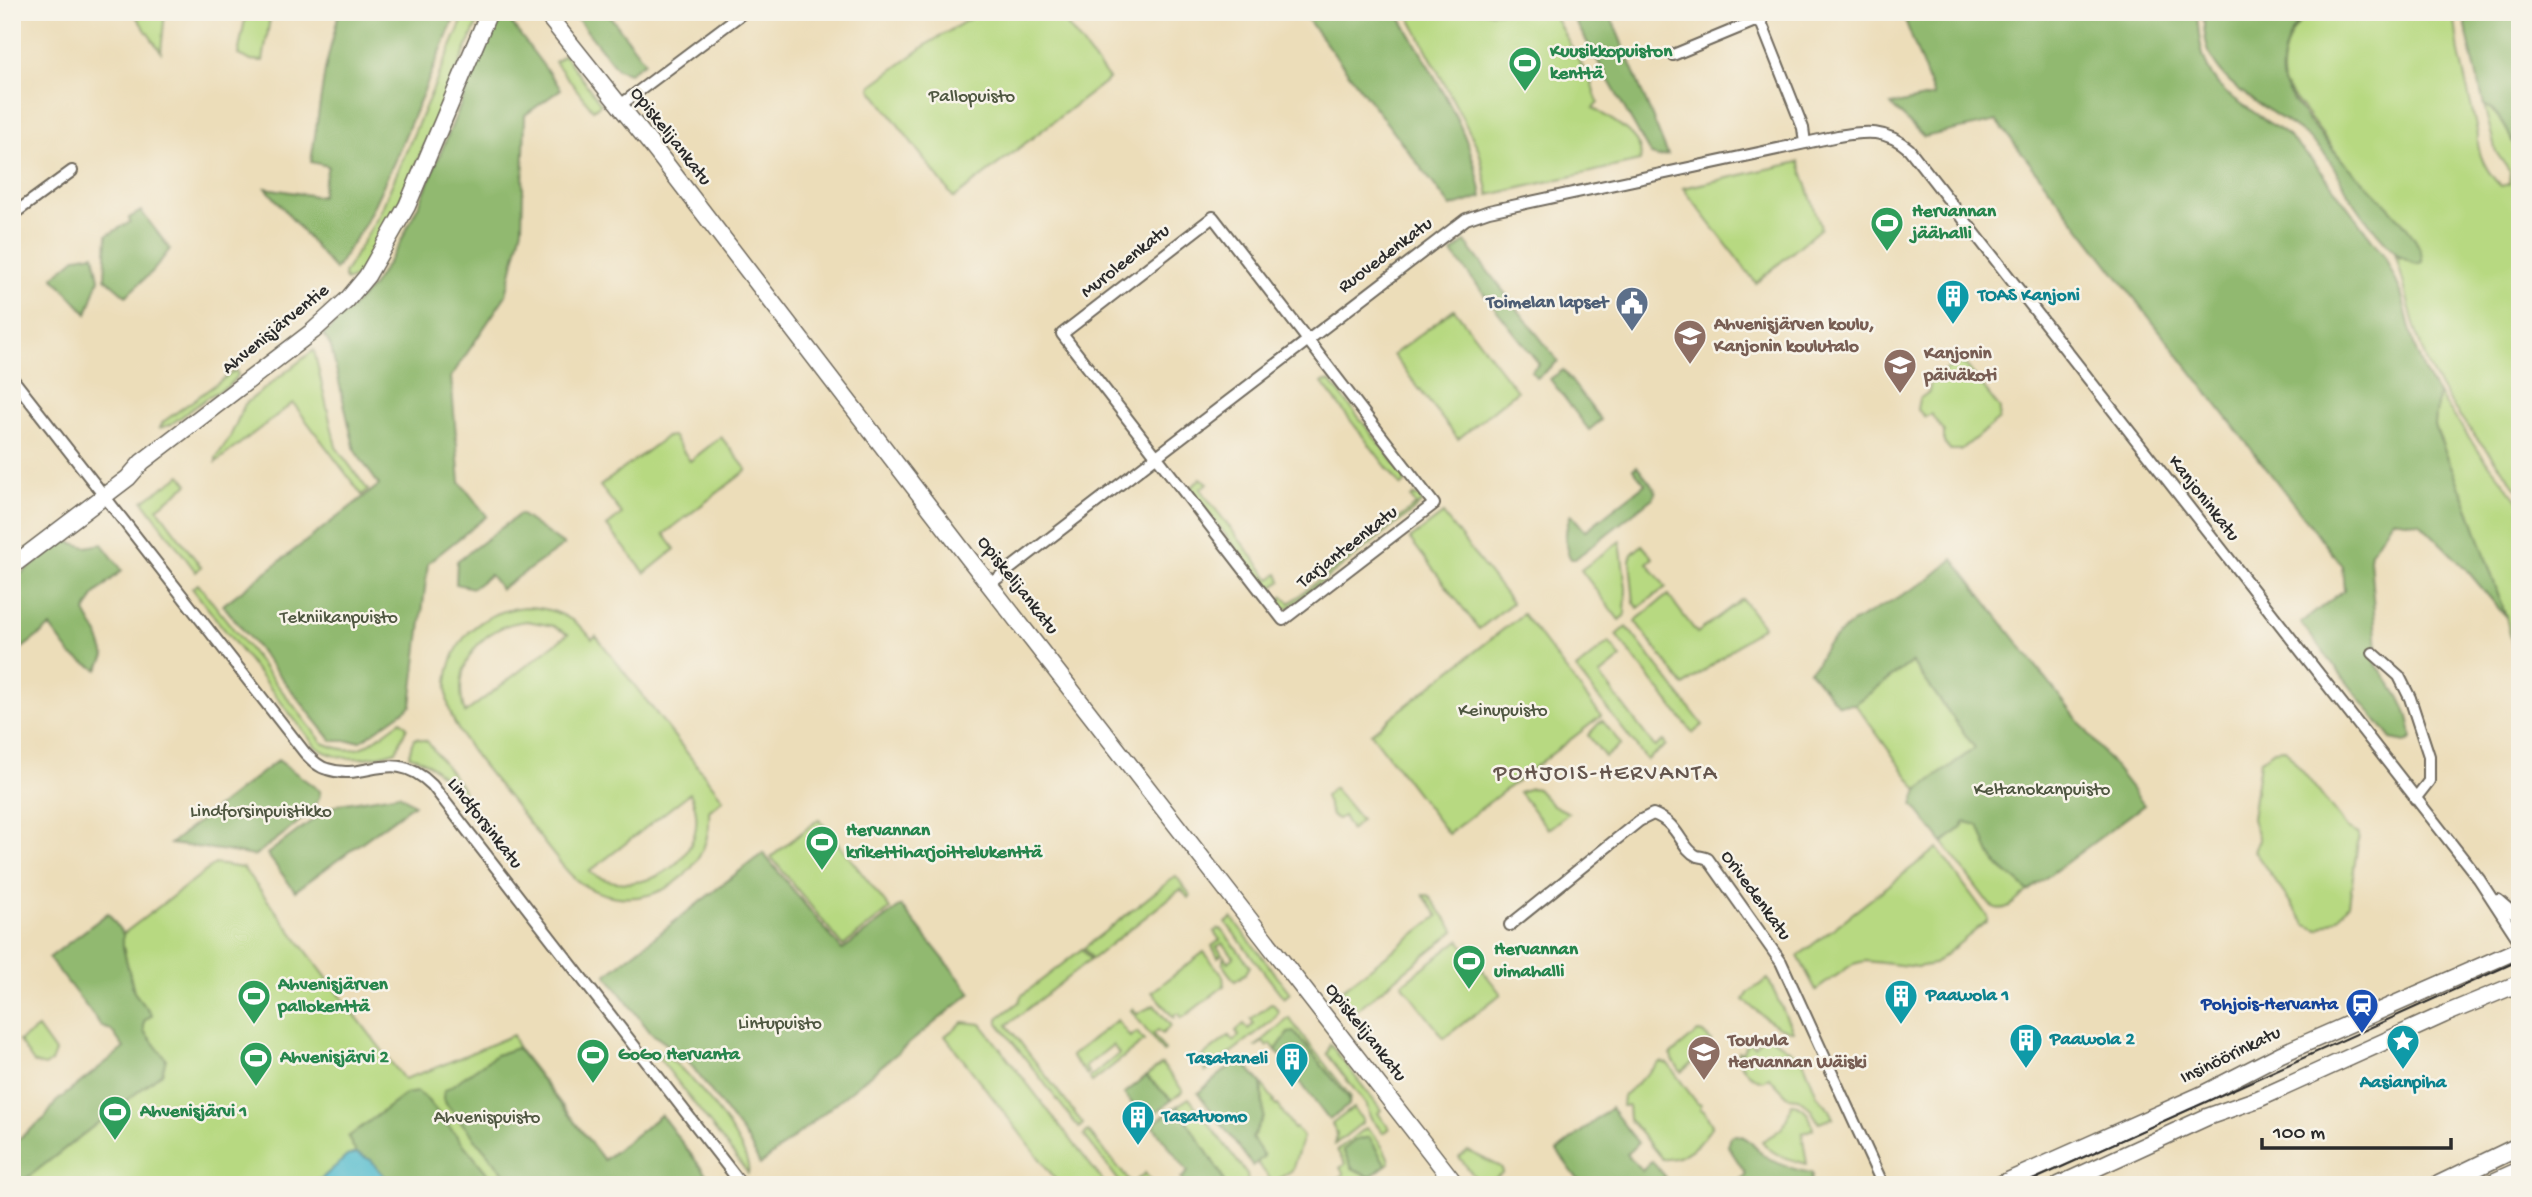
<svg xmlns="http://www.w3.org/2000/svg" width="2532" height="1197" font-family="'Gochi Hand',sans-serif">
<style>
.green{fill:#b7d981;stroke:#718256;stroke-width:2;fill-rule:evenodd}
.forest{fill:#91b96f;stroke:#5e724d;stroke-width:2}
.water{fill:#51bbce;stroke:#3e737c;stroke-width:2}
.lines{fill:none;stroke-linecap:round;stroke-linejoin:round}
.minor-casing{stroke:#6f695d;stroke-width:14}
.secondary-casing{stroke:#6f695d;stroke-width:19}
.primary-casing{stroke:#6f695d;stroke-width:21}
.minor{stroke:#fff;stroke-width:10}
.secondary{stroke:#fff;stroke-width:16}
.primary{stroke:#fff;stroke-width:18}
.tram{stroke:#2b2b2b;stroke-width:2}
.labels{text-anchor:middle;dominant-baseline:central;stroke-width:5;stroke-linejoin:round;paint-order:stroke}
.leisure-label{font-size:19px;font-weight:bold;fill:#27864d;stroke:#f7f3e8;text-anchor:start}
.park-label{font-size:19px;fill:#4e5640;stroke:#f7f3e8}
.street-label{font-size:19px;fill:#2b2b2b;stroke:#f7f3e8}
.culture-label{font-size:19px;font-weight:bold;fill:#0d838f;stroke:#f7f3e8;text-anchor:start}
.service-label{font-size:19px;font-weight:bold;fill:#4e5e75;stroke:#f7f3e8;text-anchor:end}
.education-label{font-size:19px;font-weight:bold;fill:#785e54;stroke:#f7f3e8;text-anchor:start}
.transit-label{font-size:19px;font-weight:bold;fill:#164399;stroke:#f7f3e8;text-anchor:end}
.quarter-label{font-size:23px;letter-spacing:2px;fill:#65564e;stroke:#f7f3e8}
</style>
<rect width="100%" height="100%" fill="#f7f3e8"/>
<filter id="ink" filterUnits="userSpaceOnUse"><feTurbulence type="fractalNoise" baseFrequency=".0143" numOctaves="2"/><feDisplacementMap in="SourceGraphic" scale="14" xChannelSelector="R" yChannelSelector="G"/><feConvolveMatrix kernelMatrix="1 2 1 2 8 2 1 2 1" color-interpolation-filters="sRGB"/></filter>
<filter id="wash" filterUnits="userSpaceOnUse"><feTurbulence type="fractalNoise" baseFrequency=".00686" numOctaves="4" result="noise"/><feDisplacementMap in="SourceGraphic" scale="28" xChannelSelector="R" yChannelSelector="G"/><feGaussianBlur stdDeviation="1.57" result="paint"/><feColorMatrix in="noise" values="0 0 0 0 0 0 0 0 0 0 0 0 0 0 0 0 0 1.4 0 .05"/><feComposite in="paint" operator="in"/></filter>
<g filter="url(#wash)">
<rect width="100%" height="100%" fill="#ecddb9"/>
<path class="green" d="M133,12h32l-4,40z
M466,12h16l-89,206 -35,58 -12,5 -2,-7 35,-59z
M981,12h76l52,67 -155,119 -83,-109 1,-4 57,-42z
M1407,12h145l39,70 7,21 -5,5c17,12 53,27 47,53l-151,34 -10,-45z
M2357,12h97l5,41 19,82c-2,18 10,39 23,51l8,-2 1,-12 -14,-20 -12,-47c18,8 33,42 35,60 0,12 -3,22 1,33v294c-28,-37 -61,-72 -84,-112 -21,-36 -28,-86 -41,-127l5,5 8,-28 -66,-70 -59,-77c-4,-23 6,-63 32,-69 13,-4 30,2 43,4z
M246,14h16l8,4 -7,43 -14,-1 -11,-5z
M564,55l37,49 -8,6 -38,-48z
M1799,162l22,66 -65,55 -73,-95z
M1454,309l63,82 -59,48 -65,-84z
M314,350l22,97 32,43 -6,5 -69,-92 -77,59v-4l14,-21 15,-33z
M1955,363l11,2 34,44 -1,10 -38,31h-11l-6,-7v-11l-13,-18 -6,3 -8,-8 2,-10 10,-7 2,-11z
M236,370l2,5 -9,11 -18,9 -41,30 -10,3 3,-6z
M1325,381l6,1 73,93 1,8 -4,3 -79,-103z
M2438,394l40,56 42,53v176l-14,-62 -36,-105 -32,-78 -3,-9z
M673,436l17,25 31,-24 26,33 -83,64 11,15 -30,24 -38,-47 15,-12 -22,-28 66,-49z
M181,475l7,9 -31,24 44,59 -5,5 -53,-71z
M1201,478l7,5 -8,6 10,13 60,77 8,-5 3,7 -11,9 -3,-2 -74,-95 -2,-5z
M1414,495l6,2 2,5 -9,9 -124,97h-6l-3,-9 3,-3 7,7 126,-98 -5,-7z
M1443,514l69,89 -33,26 -69,-90z
M1620,541l6,47 -1,27 -6,5 -38,-50z
M1642,545l11,13 -6,5 19,24 -28,21 -4,-5 -4,-43 2,-6z
M198,584l125,159c39,17 47,-2 78,-22l6,6 -11,24c-27,9 -56,12 -80,-4l-124,-159z
M1668,595l29,38 45,-34 21,27 -79,60 -49,-65z
M524,607c27,0 51,10 68,32l4,-3 127,163 -14,12c5,73 -78,112 -134,68 -20,-19 -36,-44 -54,-66 -21,-28 -63,-71 -72,-105 -6,-24 0,-50 15,-70 15,-19 36,-28 60,-31zM527,621l26,5 15,8 -103,79c-15,-46 15,-88 62,-92zM690,793c29,61 -47,113 -101,79z
M1523,614l78,102 -153,118 -77,-101z
M1627,627l76,98 -10,8 -77,-98z
M1609,642l12,16 -21,17 55,72 8,-6 3,4 -19,15 -71,-91z
M1912,662l63,86 -57,42 -63,-86z
M1602,720l19,24 -16,13 -17,-22z
M416,738l11,3 35,47 13,33c-16,-22 -37,-61 -66,-65l3,-13z
M2285,749l63,80 11,5 -10,70 -11,14 -20,12 -12,-5 -52,-74 5,-11 -7,-21 8,-58 14,-11z
M1334,788l27,32 -10,10 -8,-14 -5,3 -6,-3 -7,-20z
M1531,788l6,1 14,15 18,9 -21,16 -29,-37z
M819,819l71,90 -47,37 -72,-89z
M1965,821l15,4c5,15 9,35 22,44 10,8 17,12 26,22 -12,9 -23,25 -38,14l-47,-62 17,-14z
M1937,848l50,68v5l-53,43 -17,3 -52,-6 -12,3 -37,26 -18,-34z
M215,864l28,4 161,211 29,-10 80,-34 5,13 86,112 57,-45 53,70h-696l144,-112 3,-14 -21,-28v-10l7,-6 -17,-23 -11,-45v-13z
M1176,876l15,20 -3,2 -7,-9 -89,70 -8,-11z
M1423,895h5l27,36 -105,84 -15,-20 103,-79z
M1232,918l58,75 -6,5 -58,-75z
M1218,929l4,1 28,36 -4,7 -11,8c-6,-8 -15,-15 -11,-25l4,6 6,-5 -11,-14 -6,4 5,7 -4,3 -6,-11 8,-6 -6,-8z
M1459,940l42,54 -57,44 -42,-54z
M1082,949l8,11 -83,65 76,99 -4,4 -81,-105v-5l21,-16 2,-6z
M1204,952l19,24 1,10 -39,30 -5,2v-4h-5l-1,4 -22,-26z
M1768,979l25,52c-17,0 -36,-21 -49,-31l5,-8z
M1271,1004l3,1 5,7 -6,8 -67,52 -6,-11 2,-4 27,-21 4,5 6,-5 -3,-5 8,-7 4,5 6,-5 -3,-5z
M1154,1005l17,21 -9,8 -4,-4 -5,4 12,17 -2,1 -32,-42 2,-2 4,6z
M1289,1018l61,78 -1,9 -1,-8 -23,-25 -18,-27 -19,-12 -12,17 -5,-6 -4,3 -4,-5 -8,5z
M1117,1020l13,17 7,-5 7,9 -52,41 -3,-4 30,-24 -6,-9 -28,22 4,6 -2,2 -16,-19z
M963,1022l18,2 125,161h-46l-115,-149z
M38,1028l17,24 -4,10 -6,4 -11,-3 -15,-22z
M1698,1032l5,1 8,8 -1,2 5,14 -4,2 -6,-6 -24,19 -11,-17z
M1764,1032l39,28 14,35 10,11 6,12 -14,5 -9,-15 -12,-10 -10,-1 -19,-20 -6,4c-12,-3 -28,-17 -24,-30l3,2 6,-11 7,4z
M1330,1044l51,66 -3,3 11,15 -6,5 -13,-16 -3,-11 -40,-52z
M653,1050c24,2 102,100 95,123z
M1660,1062l8,2 29,39 4,2 -1,5 4,1 8,14c-9,17 -28,36 -50,34l-33,-40 -1,-13h-6l1,-10z
M1162,1064l21,27 -11,9 -26,-24z
M1261,1083l13,17 -1,2 3,4 2,-1 16,24 2,-1 7,9 -11,33 -19,13 -16,-21 7,-6 -12,-18 12,-22z
M1189,1098l58,76 1,11h-23l-4,-11 -44,-68z
M1791,1104c14,0 20,13 22,25l-11,4 5,31c-17,-5 -35,-8 -45,-23 20,-11 23,-12 29,-37z
M1353,1108l9,11v4l-27,21 2,-11 -5,-9z
M1366,1128c8,5 23,26 23,35l-3,2 -17,-28 -26,13 9,18 18,9 -10,8h-30l14,-11 -4,-6 5,-4 -8,-14z
M1088,1131l44,53 13,-11 9,12h-32l-38,-50z
M1468,1151l33,16 2,5 -14,11 -6,1 -5,-3 -19,-24z"/>
<path class="forest" d="M339,12h118l-63,150 -29,62 -30,46 -69,-82 55,9 7,-31 -17,-4 14,-92z
M499,12h4l58,77 -36,26 -3,113 -16,67 -55,82 9,105 27,34 -59,47 -17,143 -50,35h-29l-109,-136 156,-120 -24,-34 -24,-104 -7,-12 48,-48 26,-40 23,-47z
M572,12h35l38,50 -16,11 -12,-4z
M1302,12h95c33,58 75,118 85,185l-31,10z
M1570,12h39l59,143 -10,2 -7,-2z
M1902,12h295c2,32 5,58 29,81l62,43 16,16 17,19 64,86 16,35 14,56 10,25 13,21 -3,31 3,9 32,78 36,105 -41,-49 -45,-45 -28,-4 -21,33 -1,6 7,93 -2,12c19,24 35,44 37,76l-6,3 -15,-3 -90,-116 43,-33 -2,-24 -345,-445 -73,16 -33,-32 43,-9z
M2203,12h154l2,6c-13,-2 -30,-8 -44,-5 -26,7 -37,47 -32,70 15,28 40,55 60,78 18,19 84,76 79,101 -18,11 -58,-45 -68,-60 -10,-13 -15,-28 -24,-41 -30,-43 -93,-57 -118,-102 -7,-13 -8,-31 -9,-47z
M2464,12h56v186c-4,-11 -1,-21 -1,-33 -2,-18 -17,-52 -35,-60l-16,-67z
M141,211l29,38 -17,22 -27,25 -21,-18 2,-43 23,-13 -1,-4z
M1465,242l93,119 -21,17 -6,-7 8,-7 -87,-111z
M94,254l5,25 -12,35 -34,-37 24,-20z
M1563,370l38,50 -12,10 -39,-51z
M1637,466l19,25 -2,6 -79,62h-4c-8,-12 -6,-32 0,-45l14,17 60,-47 -12,-15z
M520,514l44,31 -63,44 -11,-14 -17,13 -17,-4 1,-23z
M66,541l20,6 16,-3 20,26 -27,24 -10,18 13,23 7,21 -7,14 -26,-14 -22,-29 -38,29v-76z
M1953,559l191,246 -116,86c-9,-10 -16,-14 -26,-22 -13,-9 -17,-29 -23,-44l-14,-3 -5,7 -17,14 -30,-39 5,-14 57,-42 -63,-86 -57,42 -17,1 -29,-35 7,-6 10,-18 26,-23 75,-42z
M278,760l42,31c3,19 -51,53 -66,65l-34,-6 -50,-6z
M399,794l15,10 -119,87 -28,-37 59,-44 14,-6z
M763,853l79,97 59,-44 70,87 -211,172 -11,-23 -64,-85 -34,-24 -45,-58z
M108,913l15,21v13l11,45 18,23 -8,6v10l22,28 -4,14 -144,112h-6v-41l33,-26 11,-16 68,-54 -13,-18 -9,-3 -53,-69z
M1294,1032l54,65 1,8 -20,15 -53,-70 12,-17z
M517,1048l87,112 57,-45 53,70h-200l-68,-81 -3,-7 1,-6 52,-36z
M1240,1058l21,25 3,33 -12,22 12,18 -11,10 -55,-73z
M1146,1076l26,24 -26,20 -22,-26z
M416,1092l9,5 72,88h-105l-21,-25 -15,-7 -8,-16 58,-43z
M1177,1106l44,68 4,11h-40l-4,-6 7,-7 -34,-45 2,-5z
M1611,1108l27,35 -11,11 15,17 10,-10 13,15 -1,9h-82l-25,-34z
M1733,1135c16,-1 20,13 32,21 14,9 30,14 47,17l-1,12h-77l12,-11 -18,-28 1,-8z
M1369,1137l17,28 -16,12 -18,-9 -9,-18 11,-9z"/>
<path class="water" d="M356,1153l15,7 21,25h-89l18,-6 26,-23z"/>
</g>
<g filter="url(#ink)">
<g class="lines">
<defs>
<path id="minor" d="M1757,12l46,116 2,15
M1673,55l87,-36
M619,106l125,-94
M12,215l60,-44
M1213,217l221,287 -151,116 -221,-286z
M12,378l293,375c6,6 13,14 22,16 39,13 65,-23 105,16l310,400
M990,584l476,-365 23,-8 349,-75c28,-5 48,-7 71,13l570,730 41,63
M2373,653l26,23 11,22 19,58v25l-14,18
M2498,900l22,19
M1510,925l129,-104 14,-7c26,9 28,35 44,42 4,1 8,1 11,3l73,103 102,223"/>
<path id="secondary" d="M545,12l111,139 311,405 489,629
M12,566l116,-88 14,-16 171,-131 34,-31 20,-24 40,-70 82,-194
M1999,1185l202,-90 80,-41 239,-105
M2059,1185l148,-68 51,-18 187,-85 75,-31"/>
<path id="primary" d="M2439,1185l81,-39
M2489,1185l31,-14"/>
</defs>
<use href="#minor" class="minor-casing"/>
<use href="#secondary" class="secondary-casing"/>
<use href="#primary" class="primary-casing"/>
<use href="#minor" class="minor"/>
<use href="#secondary" class="secondary"/>
<use href="#primary" class="primary"/>
<path class="tram" d="M2022,1185l498,-225"/>
</g>
</g>
<defs>
<symbol id="stadium-pin" viewBox="-11 -11 22 30"><path d="M0 17L-7.5 6A9.5 9.5 0 1 1 7.5 6Z" fill="#2e9e5b" stroke="#f7f3e8"/><path d="M0-5a6.5 5 0 1 0 0 10a6.5 5 0 1 0 0-10ZM-3.5-1.8h7v3.6h-7Z" fill="#fff"/></symbol>
<symbol id="building-pin" viewBox="-11 -11 22 30"><path d="M0 17L-7.5 6A9.5 9.5 0 1 1 7.5 6Z" fill="#0f9aa8" stroke="#f7f3e8"/><path d="M-4-6H4V6H1V3H-1V6H-4ZM-2.5-4.3h1.7v1.8h-1.7ZM.8-4.3h1.7v1.8H.8ZM-2.5-1h1.7V.8h-1.7ZM.8-1h1.7V.8H.8Z" fill="#fff"/></symbol>
<symbol id="civic-pin" viewBox="-11 -11 22 30"><path d="M0 17L-7.5 6A9.5 9.5 0 1 1 7.5 6Z" fill="#5c6f8a" stroke="#f7f3e8"/><path d="M-.6-6.5H3V-4.5H.6V-3L4-1V1h2V6H-6V1h2V-1L-.6-3ZM-1.2 2.5V6h2.4V2.5Z" fill="#fff"/></symbol>
<symbol id="school-pin" viewBox="-11 -11 22 30"><path d="M0 17L-7.5 6A9.5 9.5 0 1 1 7.5 6Z" fill="#8d6e63" stroke="#f7f3e8"/><path d="M0-5L7-2L0 1L-7-2ZM-4 1L0 2.5L4 1V4Q0 6-4 4Z" fill="#fff"/></symbol>
<symbol id="station-pin" viewBox="-11 -11 22 30"><path d="M0 17L-7.5 6A9.5 9.5 0 1 1 7.5 6Z" fill="#1a4fb4" stroke="#f7f3e8"/><path d="M-3-6H3Q5-6 5-4V2Q5 4 3 4L4.5 6H3L1.5 4h-3L-3 6H-4.5L-3 4Q-5 4-5 2V-4Q-5-6-3-6ZM-3.5-4v3h7v-3ZM-3.5 1v1.5H-2V1ZM2 1v1.5H3.5V1Z" fill="#fff"/></symbol>
<symbol id="sight-pin" viewBox="-11 -11 22 30"><path d="M0 17L-7.5 6A9.5 9.5 0 1 1 7.5 6Z" fill="#0f9aa8" stroke="#f7f3e8"/><path d="M0-6L1.8-2.2L6-1.7L2.9 1.2L3.7 5.4L0 3.3L-3.7 5.4L-2.9 1.2L-6-1.7L-1.8-2.2Z" fill="#fff"/></symbol>
</defs>
<g fill-rule="evenodd">
<use href="#stadium-pin" x="1506" y="44" width="38" height="52"/>
<use href="#stadium-pin" x="1868" y="204" width="38" height="52"/>
<use href="#building-pin" x="1934" y="277" width="38" height="52"/>
<use href="#civic-pin" x="1613" y="284" width="38" height="52"/>
<use href="#school-pin" x="1671" y="317" width="38" height="52"/>
<use href="#school-pin" x="1881" y="346" width="38" height="52"/>
<use href="#stadium-pin" x="803" y="823" width="38" height="52"/>
<use href="#stadium-pin" x="1450" y="942" width="38" height="52"/>
<use href="#stadium-pin" x="235" y="977" width="38" height="52"/>
<use href="#building-pin" x="1882" y="977" width="38" height="52"/>
<use href="#station-pin" x="2343" y="986" width="38" height="52"/>
<use href="#building-pin" x="2007" y="1021" width="38" height="52"/>
<use href="#sight-pin" x="2384" y="1022" width="38" height="52"/>
<use href="#school-pin" x="1685" y="1033" width="38" height="52"/>
<use href="#stadium-pin" x="574" y="1036" width="38" height="52"/>
<use href="#stadium-pin" x="237" y="1039" width="38" height="52"/>
<use href="#building-pin" x="1273" y="1040" width="38" height="52"/>
<use href="#stadium-pin" x="96" y="1093" width="38" height="52"/>
<use href="#building-pin" x="1119" y="1098" width="38" height="52"/>
</g>
<g class="labels">
<g class="leisure-label">
<text x="1550" y="52">Kuusikkopuiston<tspan x="1550" dy="22">kenttä</tspan></text>
<text x="1912" y="212">Hervannan<tspan x="1912" dy="22">jäähalli</tspan></text>
<text x="846" y="831">Hervannan<tspan x="846" dy="22">krikettiharjoittelukenttä</tspan></text>
<text x="1494" y="950">Hervannan<tspan x="1494" dy="22">uimahalli</tspan></text>
<text x="278" y="985">Ahvenisjärven<tspan x="278" dy="22">pallokenttä</tspan></text>
<text x="618" y="1055">GoGo Hervanta</text>
<text x="280" y="1058">Ahvenisjärvi 2</text>
<text x="140" y="1112">Ahvenisjärvi 1</text>
</g>
<g class="park-label">
<text x="972" y="97">Pallopuisto</text>
<text x="339" y="618">Tekniikanpuisto</text>
<text x="1503" y="711">Keinupuisto</text>
<text x="2042" y="790">Keltanokanpuisto</text>
<text x="261" y="812">Lindforsinpuistikko</text>
<text x="780" y="1024">Lintupuisto</text>
<text x="487" y="1118">Ahvenispuisto</text>
</g>
<g class="street-label">
<text transform="translate(670 137) rotate(52)">Opiskelijankatu</text>
<text transform="translate(1386 256) rotate(-37)">Ruovedenkatu</text>
<text transform="translate(1126 262) rotate(-38)">Muroleenkatu</text>
<text transform="translate(276 330) rotate(-39)">Ahvenisjärventie</text>
<text transform="translate(2203 499) rotate(52)">Kanjoninkatu</text>
<text transform="translate(1348 548) rotate(-38)">Tarjanteenkatu</text>
<text transform="translate(1017 586) rotate(52)">Opiskelijankatu</text>
<text transform="translate(484 824) rotate(52)">Lindforsinkatu</text>
<text transform="translate(1755 896) rotate(54)">Orivedenkatu</text>
<text transform="translate(1365 1033) rotate(52)">Opiskelijankatu</text>
<text transform="translate(2231 1056) rotate(-26)">Insinöörinkatu</text>
</g>
<g class="culture-label">
<text x="1978" y="296">TOAS Kanjoni</text>
<text x="1926" y="996">Paawola 1</text>
<text x="2050" y="1040">Paawola 2</text>
<text x="1268" y="1059" text-anchor="end">Tasataneli</text>
<text x="2403" y="1083" text-anchor="middle">Aasianpiha</text>
<text x="1162" y="1117">Tasatuomo</text>
</g>
<g class="service-label">
<text x="1608" y="303">Toimelan lapset</text>
</g>
<g class="education-label">
<text x="1714" y="325">Ahvenisjärven koulu,<tspan x="1714" dy="22">Kanjonin koulutalo</tspan></text>
<text x="1924" y="354">Kanjonin<tspan x="1924" dy="22">päiväkoti</tspan></text>
<text x="1728" y="1041">Touhula<tspan x="1728" dy="22">Hervannan Wäiski</tspan></text>
</g>
<g class="transit-label">
<text x="2338" y="1005">Pohjois-Hervanta</text>
</g>
<g class="quarter-label">
<text x="1606" y="774">POHJOIS-HERVANTA</text>
</g>
</g>
<rect width="2532" height="1197" fill="none" stroke="#f7f3e8" stroke-width="42"/>
<path d="M2262 1138v10h189v-10" fill="none" stroke="#2b2b2b" stroke-width="3.5"/>
<text x="2273" y="1138" font-size="21" fill="#2b2b2b" stroke="#f7f3e8" stroke-width="5" paint-order="stroke">100 m</text>
</svg>
